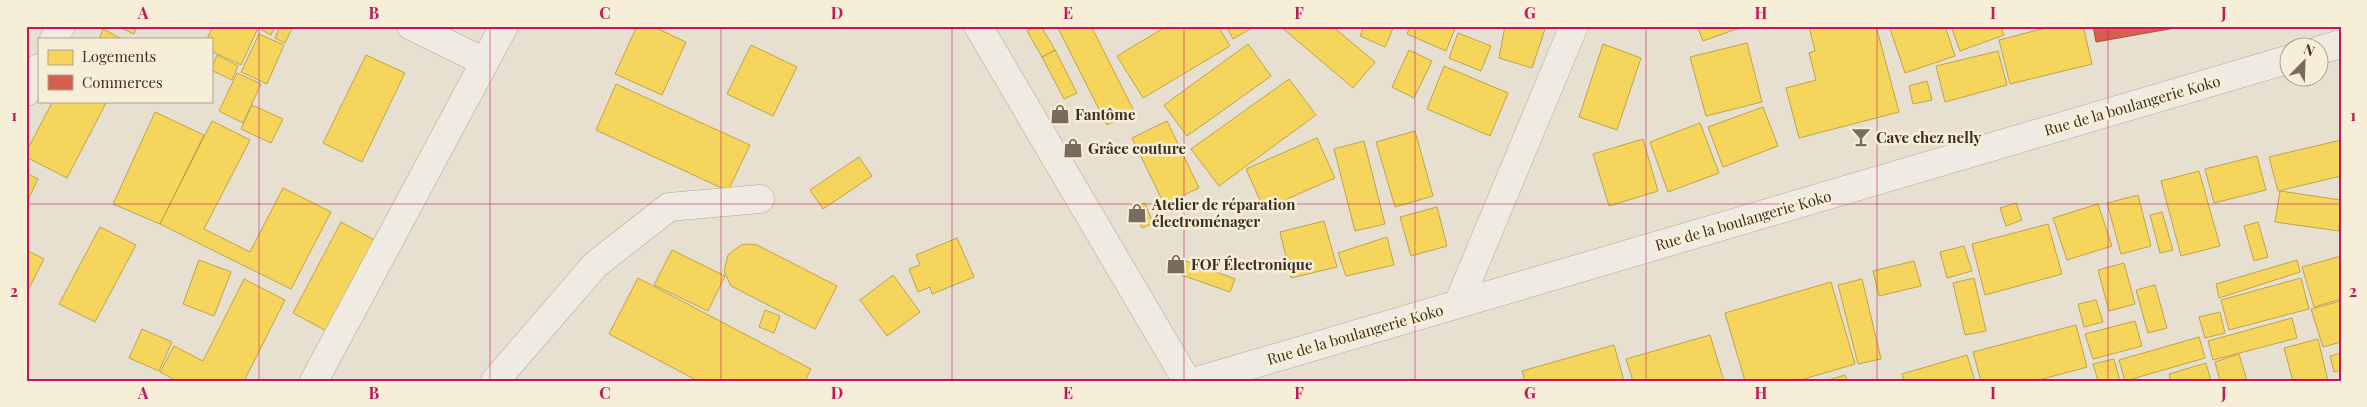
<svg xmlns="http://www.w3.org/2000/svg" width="2367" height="407" font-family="'Playfair Display',serif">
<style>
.homes{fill:#f6d55c;stroke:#bea34a}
.shops{fill:#d6604d;stroke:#a85140}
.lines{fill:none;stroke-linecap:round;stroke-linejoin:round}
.minor-casing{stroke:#ada599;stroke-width:29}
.minor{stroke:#efebe3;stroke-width:28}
.grid{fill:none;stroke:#c2185b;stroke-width:1;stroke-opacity:0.55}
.labels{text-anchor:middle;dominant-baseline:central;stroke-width:5;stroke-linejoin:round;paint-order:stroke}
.street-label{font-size:15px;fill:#3d2e20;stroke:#f7eed8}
.poi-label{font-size:15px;font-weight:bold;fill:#3d2e20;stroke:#f7eed8;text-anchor:start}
.neatline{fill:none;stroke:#c2185b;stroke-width:2}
.grid-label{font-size:16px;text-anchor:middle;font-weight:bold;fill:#c2185b}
</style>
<rect width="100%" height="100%" fill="#e7e0d1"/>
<path class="homes" d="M117,26h20l-3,8z
M213,26h46l-18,39 -30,-14v-12h-4z
M263,26h12l-4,9 -9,-5z
M280,26h13l-8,17 -10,-5z
M637,26h15l34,16 -24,53 -47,-21z
M1037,26h4l14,24 -13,7 -15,-26z
M1057,26h34l43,85 -27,14z
M1167,26h51l12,20 -87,52 -26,-42z
M1226,26h22l2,3 -17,10z
M1280,26h52l43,36 -22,26z
M1364,26h30l-9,21 -25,-11z
M1410,26h46l-10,25 -39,-17z
M1505,26h41l-14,42 -33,-10z
M1697,26h48l-42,15z
M1809,26h67l23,86 -100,26 -13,-50 30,-8 -7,-27 6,-2z
M1889,26h56l10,30 -50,17z
M1951,26h50l3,9 -44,16z
M2053,26h30l9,38 -82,20 -11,-44z
M103,29l19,10h-23z
M1458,33l33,13 -10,25 -32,-13z
M259,34l25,11 -17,39 -26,-12z
M1747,43l15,59 -56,14 -16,-59z
M1248,44l23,32 -84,60 -23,-31z
M1603,44l38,14 -24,72 -38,-13z
M751,45l46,22 -24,49 -46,-22z
M1055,50l22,43 -13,6 -22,-42z
M1409,50l23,11 -18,37 -22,-11z
M1998,51l9,34 -62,17 -9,-36z
M217,55l21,11 -6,14 -21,-10z
M366,55l39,18 -43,89 -39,-19z
M1444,66l64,27 -18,43 -63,-27z
M237,73l24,11 -18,39 -24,-12z
M1289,79l27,36 -97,71 -28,-37z
M1927,81l5,19 -19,4 -4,-18z
M616,84l134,61 -22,46 -132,-61z
M53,101h54l-40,77 -41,-21v-5z
M252,105l31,14 -12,24 -30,-14z
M1763,107l15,39 -55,21 -15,-40z
M155,112l49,23 -44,89 -47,-20z
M212,121l38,19 -46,89 46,23 33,-64 48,24 -40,77 -131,-65z
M1167,121l32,67 -35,16 -32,-66z
M1700,123l19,50 -51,19 -18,-50z
M1415,131l18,65 -38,11 -19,-65z
M1317,138l18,40 -71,31 -18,-40z
M1643,139l15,52 -49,15 -16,-52z
M2341,140v36l-63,15 -9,-34z
M1364,141l21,83 -30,7 -21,-82z
M2257,156l9,34 -52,13 -9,-34z
M859,157l13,19 -49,33 -13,-19z
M2199,171l21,75 -39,10 -20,-75z
M26,173l12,6 -12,25z
M2280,191l61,9 -2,31 -64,-9z
M2138,195l13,51 -30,8 -14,-51z
M1145,203l8,20 -11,5 -8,-21z
M2016,203l6,17 -16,6 -6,-18z
M2098,204l14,42 -45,14 -14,-42z
M1437,207l10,39 -36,10 -11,-39z
M2162,212l11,38 -13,3 -10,-38z
M1324,221l13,46 -46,11 -11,-46z
M341,222l41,22 -48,91 -41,-22z
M2258,222l10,35 -14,4 -10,-35z
M2048,224l14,50 -77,21 -13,-51z
M100,227l36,18 -41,77 -36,-18z
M1387,237l7,28 -48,11 -8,-23z
M957,238l17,39 -42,17 -2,-7 -12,5 -9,-23 11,-4 -4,-10z
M749,244l8,1 80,41 -22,43 -84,-43 -7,-15 4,-16 13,-10z
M1964,246l8,25 -25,7 -7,-26z
M26,250l18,9 -18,35z
M672,250l53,26 -17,35 -54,-26z
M2341,256v43l-27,8 -12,-40z
M1178,258l57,21 -5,13 -57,-20z
M199,260l32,12 -17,44 -31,-12z
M2297,260l3,12 -81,26 -3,-14z
M1914,261l7,25 -42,10 -6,-25z
M2124,263l11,41 -26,7 -11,-41z
M893,275l27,37 -33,24 -27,-36z
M638,278l173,91 -6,12h-107l-89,-47z
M1974,278l12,53 -21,4 -12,-52z
M2301,278l8,31 -80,21 -8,-30z
M244,279l41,21 -41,81h-67l-17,-9 14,-26 29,15z
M1862,279l19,80 -23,5 -20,-79z
M1831,282l24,82 -58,17h-52l-20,-68z
M2155,285l12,43 -19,5 -12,-43z
M2096,300l7,22 -19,5 -6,-23z
M2341,301v41l-18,5 -12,-38z
M765,310l15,6 -6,17 -15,-6z
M2220,312l5,21 -20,5 -6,-21z
M2292,318l5,20 -84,22 -5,-19z
M2135,321l7,25 -49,13 -8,-25z
M2076,325l11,42 -52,14h-54l-8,-29z
M142,329l30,13 -13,29 -30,-13z
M1710,335l14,46h-91l-7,-22z
M2199,337l6,21 -80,23 -6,-21z
M2318,339l10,42h-35l-9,-33z
M1614,345l10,36h-99l-3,-10z
M2341,353v17l-7,2 -4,-16z
M2239,354l8,27h-27l-5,-19z
M1967,355l8,26h-71l-2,-7z
M2114,359l6,22h-22l-5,-17z
M2206,363l5,18h-40l-2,-7z
M1845,375l2,6h-22z"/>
<path class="shops" d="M2093,26h93l-90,16z"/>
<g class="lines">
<defs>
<path id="minor" d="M411,26l74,36
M978,26l209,355
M54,39l7,-13
M2320,50l21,-6
M26,92l13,-24
M1458,304l116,-278
M314,381l190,-355
M495,381l100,-116 74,-58 91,-8
M1197,381l1093,-322"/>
</defs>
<use href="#minor" class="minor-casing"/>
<use href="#minor" class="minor"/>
</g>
<path class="grid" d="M259,26v355M490,26v355M721,26v355M952,26v355M1184,26v355M1415,26v355M1646,26v355M1877,26v355M2108,26v355M26,204h2315"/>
<defs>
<symbol id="shop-bare" viewBox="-9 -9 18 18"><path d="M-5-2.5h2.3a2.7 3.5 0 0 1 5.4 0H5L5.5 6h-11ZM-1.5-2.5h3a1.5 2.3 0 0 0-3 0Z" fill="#786c5e" stroke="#f7eed8" stroke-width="2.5" paint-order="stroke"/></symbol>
<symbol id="bar-bare" viewBox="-9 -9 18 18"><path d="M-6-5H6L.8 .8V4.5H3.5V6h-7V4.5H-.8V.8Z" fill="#786c5e" stroke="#f7eed8" stroke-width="2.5" paint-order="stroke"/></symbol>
</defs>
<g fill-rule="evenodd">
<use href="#shop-bare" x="1046" y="100" width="28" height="28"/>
<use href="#bar-bare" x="1847" y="123" width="28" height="28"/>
<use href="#shop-bare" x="1059" y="134" width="28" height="28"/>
<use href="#shop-bare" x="1123" y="199" width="28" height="28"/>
<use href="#shop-bare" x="1162" y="250" width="28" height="28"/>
</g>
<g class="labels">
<g class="street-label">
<text transform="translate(2132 105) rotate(-16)">Rue de la boulangerie Koko</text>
<text transform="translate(1743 220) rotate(-16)">Rue de la boulangerie Koko</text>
<text transform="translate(1355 334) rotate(-16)">Rue de la boulangerie Koko</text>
</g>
<g class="poi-label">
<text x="1075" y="114">Fantôme</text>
<text x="1876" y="137">Cave chez nelly</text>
<text x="1088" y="148">Grâce couture</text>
<text x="1152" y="204">Atelier de réparation<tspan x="1152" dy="17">électroménager</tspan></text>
<text x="1191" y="264">FOF Électronique</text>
</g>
</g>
<rect width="2367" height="407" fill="none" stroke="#f7eed8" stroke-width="55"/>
<rect x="38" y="38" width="175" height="65" fill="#f7eed8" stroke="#ada18e"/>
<rect x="48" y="50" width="25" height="15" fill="#f6d55c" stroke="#ada18e"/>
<text x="82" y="62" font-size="15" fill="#3d2e20">Logements</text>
<rect x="48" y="75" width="25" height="15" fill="#d6604d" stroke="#ada18e"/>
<text x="82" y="88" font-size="15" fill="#3d2e20">Commerces</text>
<g transform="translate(2304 62) rotate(23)"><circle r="24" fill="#f7eed8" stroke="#ada18e"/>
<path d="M0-4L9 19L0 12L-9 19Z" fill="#786c5e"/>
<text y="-8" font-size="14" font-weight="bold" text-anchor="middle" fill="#3d2e20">N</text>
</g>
<rect x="28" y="28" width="2312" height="352" class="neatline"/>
<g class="grid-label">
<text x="143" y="19">A</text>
<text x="374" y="19">B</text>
<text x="605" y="19">C</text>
<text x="837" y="19">D</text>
<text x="1068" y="19">E</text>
<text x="1299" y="19">F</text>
<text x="1530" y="19">G</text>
<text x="1761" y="19">H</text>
<text x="1993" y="19">I</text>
<text x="2224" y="19">J</text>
<text x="14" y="121">1</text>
<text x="2353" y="121">1</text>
<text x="14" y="297">2</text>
<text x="2353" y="297">2</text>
<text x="143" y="399">A</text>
<text x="374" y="399">B</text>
<text x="605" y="399">C</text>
<text x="837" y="399">D</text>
<text x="1068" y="399">E</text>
<text x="1299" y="399">F</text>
<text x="1530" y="399">G</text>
<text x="1761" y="399">H</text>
<text x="1993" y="399">I</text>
<text x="2224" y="399">J</text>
</g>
</svg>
